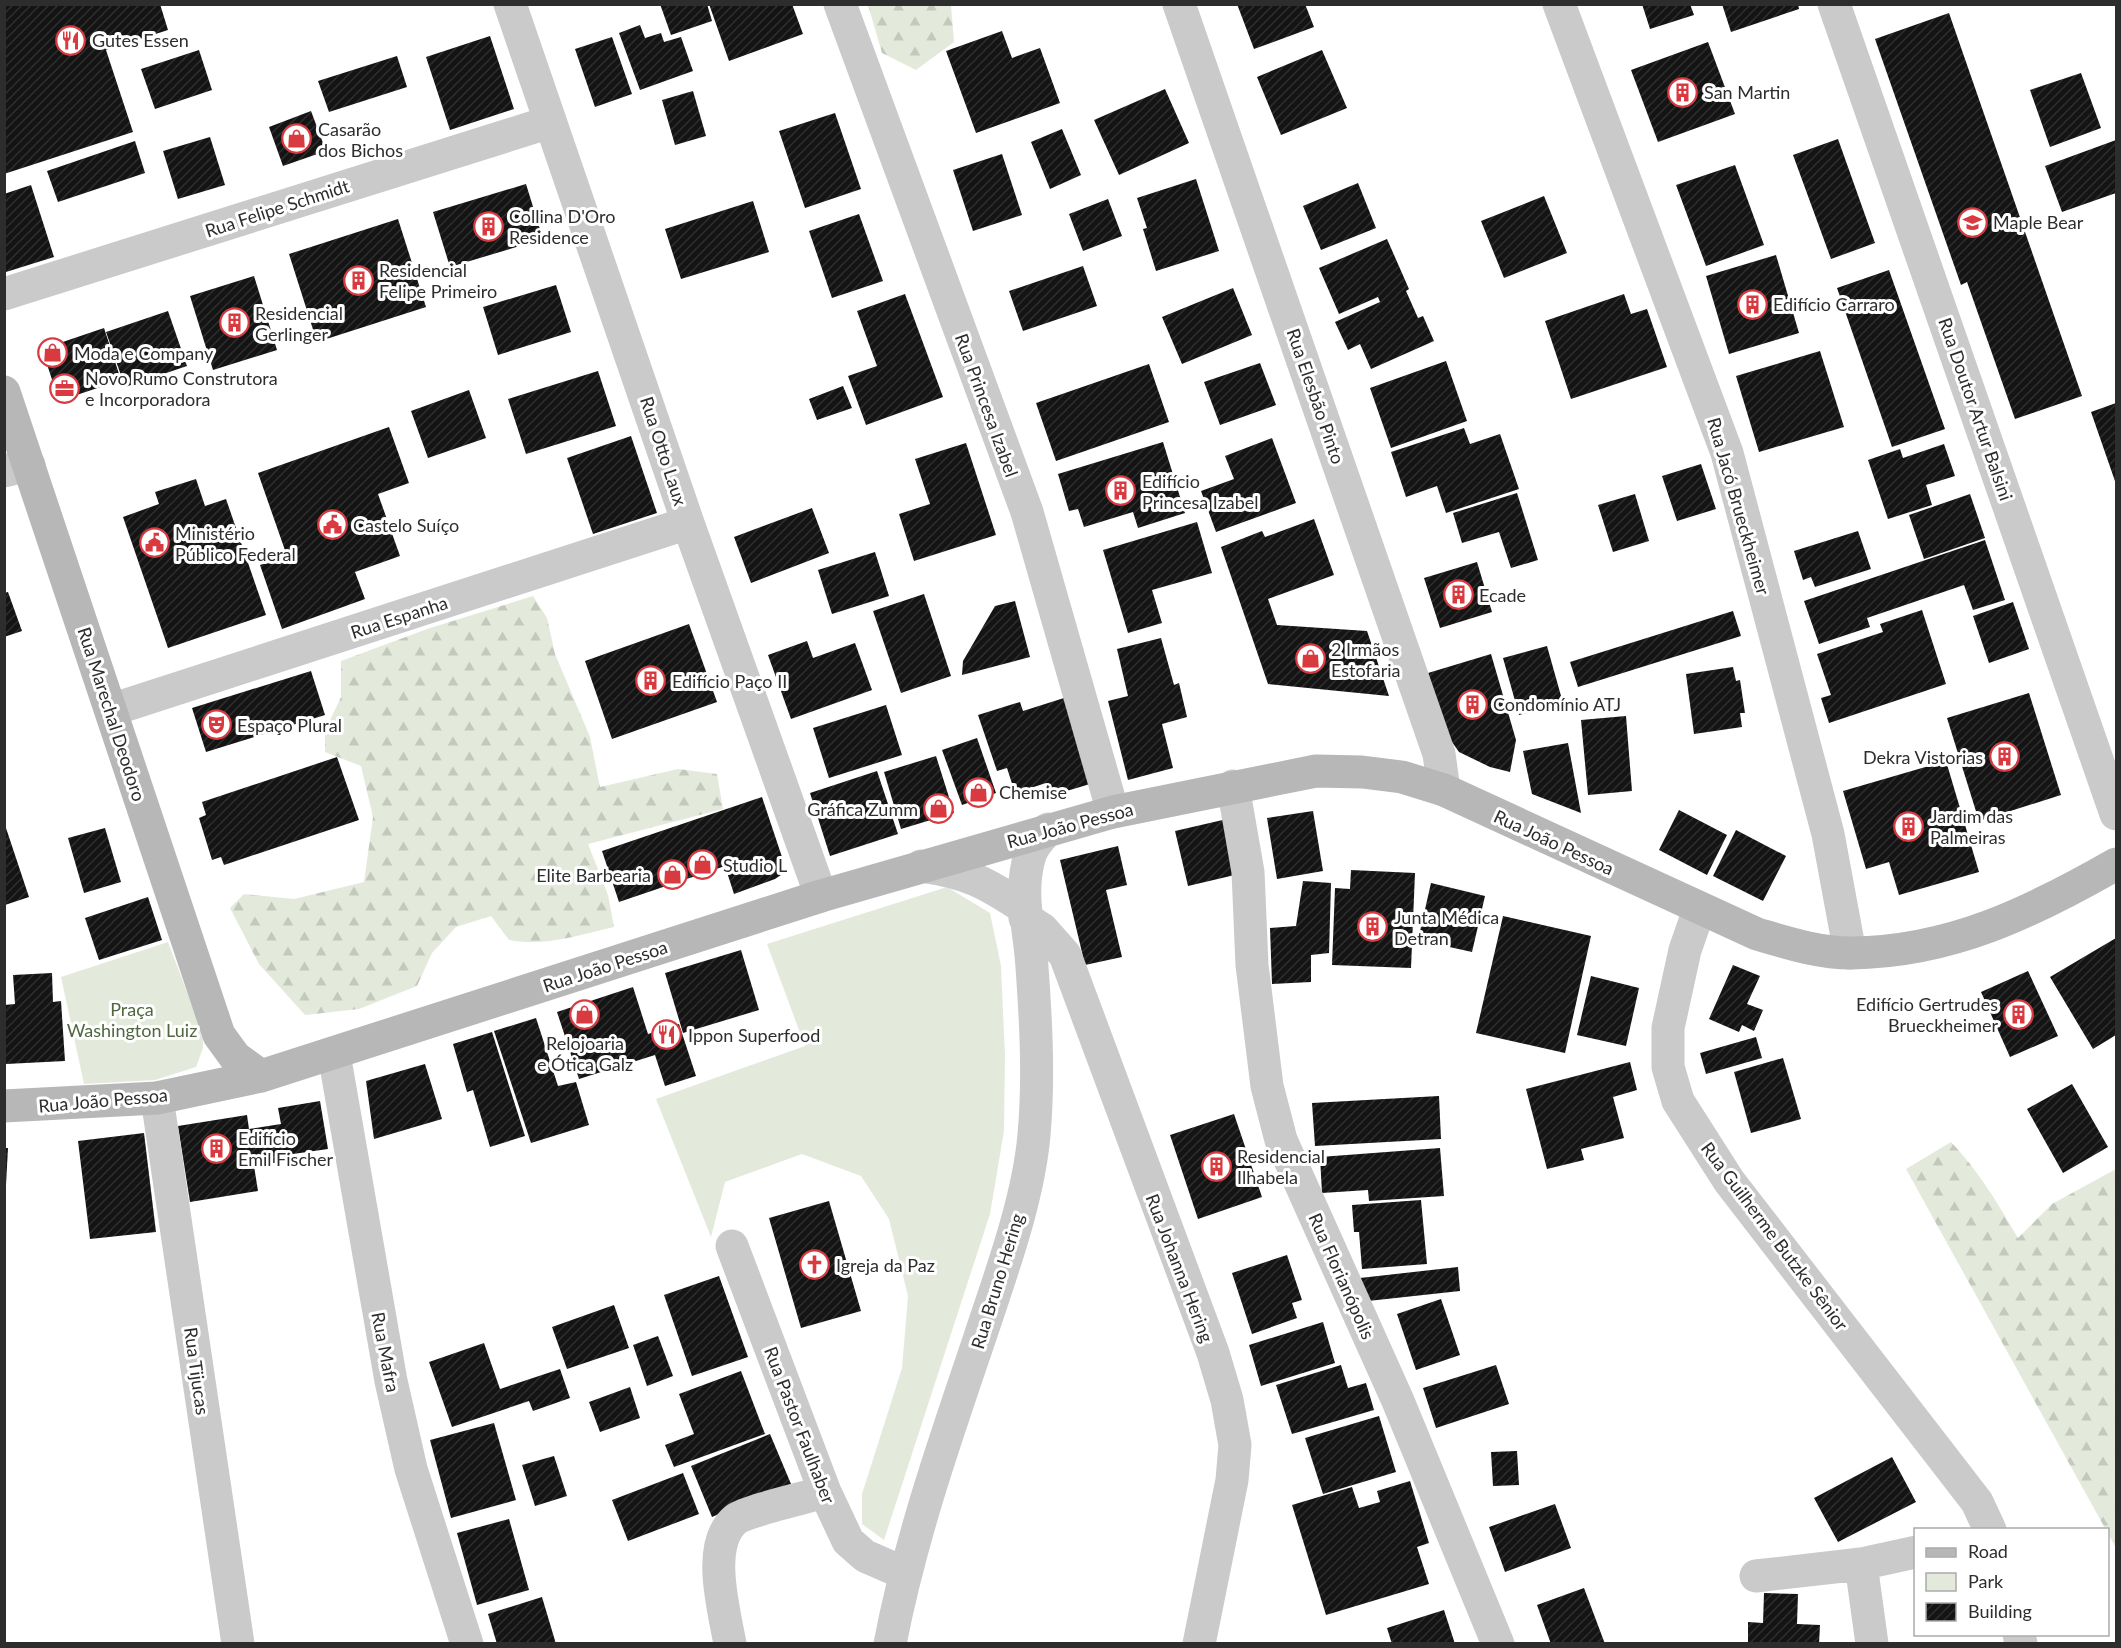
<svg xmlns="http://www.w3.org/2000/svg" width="2121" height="1648" font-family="Lato,sans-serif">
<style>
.green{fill:#e3eadb}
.forest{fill:url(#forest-firs)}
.building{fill:url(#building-hatch)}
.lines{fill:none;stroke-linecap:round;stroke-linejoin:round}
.minor{stroke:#cacaca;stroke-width:33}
.tertiary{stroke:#cacaca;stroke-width:33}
.secondary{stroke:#b7b7b7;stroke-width:33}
.labels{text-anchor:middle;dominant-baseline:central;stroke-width:6;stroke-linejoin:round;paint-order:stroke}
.poi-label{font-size:18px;fill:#2d2d2d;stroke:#fff;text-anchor:start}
.street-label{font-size:18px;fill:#2d2d2d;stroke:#fff}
.park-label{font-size:18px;fill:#4f663e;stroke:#fff}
</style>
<defs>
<pattern id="forest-firs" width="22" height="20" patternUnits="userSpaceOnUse" patternTransform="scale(1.5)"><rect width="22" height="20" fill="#e3eadb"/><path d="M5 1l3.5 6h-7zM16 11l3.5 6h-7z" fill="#c3c9bc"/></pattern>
<pattern id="building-hatch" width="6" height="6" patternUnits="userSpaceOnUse" patternTransform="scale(1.5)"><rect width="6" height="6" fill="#141414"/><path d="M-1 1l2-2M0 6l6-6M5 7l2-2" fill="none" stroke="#2e2e2e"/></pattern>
</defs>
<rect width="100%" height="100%" fill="#fff"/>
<path class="green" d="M947,887l43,26 11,53 4,89 -1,76 -14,83 -106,326 -22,-16v-30l40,-126 6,-72 -19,-77 -28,-43 -59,-22 -77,28 -14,55 -55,-138 149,-53 -38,-102z
M168,942l35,92v14l-7,19 -41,13 -71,4 -23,-107z"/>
<path class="forest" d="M868,5h83l3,37 -38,28 -34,-17z
M533,596l14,22 8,36 35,83 10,50 78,-18 39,5 6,35 -135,35 20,51 6,32c-35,8 -70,20 -105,13l-18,-24 -35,11 -24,26 -15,33 -58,23 -54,6 -46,-51 -29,-56 14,-14 50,5 70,-17 9,-65 -12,-51 -36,-14v-21l16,-34v-36l86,-32z
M1951,1142c29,31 46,60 67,96l34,-34 64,-35v379l-210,-379z"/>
<path class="building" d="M4,4h156l8,26 -62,20 27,82 -129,42z
M660,4h47l5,17 -41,14z
M709,4h83l11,30 -74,27z
M1237,4h68l9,23 -60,22z
M1642,4h48l4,11 -44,14z
M1722,4h76l1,5 -68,23z
M1949,13l133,383 -67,23 -48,-137 -6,3 -86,-246z
M640,25l5,13 16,-5 3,9 17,-5 12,34 -53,19 -21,-57z
M1002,31l10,27 28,-10 20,55 -84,30 -30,-82z
M490,36l24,73 -64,21 -24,-73z
M612,37l20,57 -37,13 -20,-58z
M1708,42l27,72 -77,28 -27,-72z
M199,50l13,40 -57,19 -14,-40z
M1322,50l25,58 -66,27 -24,-58z
M397,56l10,31 -78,25 -11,-31z
M2081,73l20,55 -51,19 -20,-57z
M1165,89l24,54 -70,32 -25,-55z
M693,91l13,45 -31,9 -13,-45z
M311,111l15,40 -43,15 -14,-39z
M835,113l26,76 -56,19 -26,-77z
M1062,129l19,46 -31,14 -19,-47z
M210,137l15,48 -47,14 -15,-48z
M1838,139l37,104 -44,16 -38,-104z
M2116,140v53l-54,19 -17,-46z
M135,141l10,32 -87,29 -11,-31z
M1002,154l20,61 -49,16 -20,-61z
M1735,165l29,80 -58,21 -30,-81z
M1196,179l23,72 -63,20 -13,-42 4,-1 -10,-30z
M1358,183l18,45 -55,22 -18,-44z
M526,184l17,55 -93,28 -17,-55z
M31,185l23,72 -48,15 -2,-78z
M1544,196l23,57 -63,25 -23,-57z
M1108,199l14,37 -39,15 -14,-37z
M753,201l16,51 -88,27 -16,-50z
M859,214l24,67 -51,17 -23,-67z
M398,219l28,88 -109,35 -28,-88z
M1387,239l22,50 -3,2 12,27 5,-2 11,25 -63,28 -11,-25 -12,6 -13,-28 45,-20 -2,-5 -39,17 -20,-46z
M1776,255l23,78 -70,21 -23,-78z
M1083,266l14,40 -74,25 -14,-40z
M1889,270l56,159 -53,18 -55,-159z
M254,276l23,74 -64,20 -23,-74z
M556,285l15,47 -73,23 -15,-48z
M1233,288l19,47 -70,29 -20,-47z
M905,294l38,103 -77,28 -18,-49 29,-10 -20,-55z
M1624,294l7,20 16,-5 20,58 -96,32 -26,-78z
M168,311l19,55 -62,21 -19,-55z
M104,328l17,52 -62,21 -17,-52z
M1820,351l24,76 -85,25 -23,-76z
M1446,361l21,60 -76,27 -21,-60z
M1260,363l16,42 -56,20 -16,-43z
M1149,364l20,58 -113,39 -20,-58z
M598,371l18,55 -90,28 -18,-55z
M843,386l9,22 -35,12 -8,-21z
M469,390l17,48 -58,20 -17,-47z
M2116,403v81l-25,-72z
M389,427l20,56 -31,11 22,62 -45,16 10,27 -83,30 -22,-64 27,-9 -29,-83z
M1464,428l6,16 30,-10 19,55 -73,24 -9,-27 -31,11 -15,-45z
M631,436l26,77 -64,21 -26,-76z
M1272,438l24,65 -80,29 -15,-41 33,-12 -9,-23z
M1163,442l22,71 -47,15 -5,-16 -49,15 -6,-18 -9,2 -11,-37z
M966,443l30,92 -82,26 -15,-47 31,-10 -15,-45z
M1944,444l11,32 -29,9 6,20 -44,14 -20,-59 32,-11 3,9z
M1701,464l15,45 -39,12 -15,-45z
M196,479l9,27 21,-7 40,116 -98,33 -45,-131 36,-13 -4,-12z
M1517,493l21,67 -27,8 -12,-36 -37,11 -9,-30z
M1635,494l14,47 -36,11 -15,-47z
M1970,494l15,44 -61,21 -15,-44z
M812,508l17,45 -78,30 -17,-46z
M1314,519l20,56 -66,24 9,26 90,6 22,65 -121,-12 -47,-137 41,-16 3,6z
M1197,522l15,51 -60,17 10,33 -34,10 -25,-83z
M1858,531l13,38 -56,18 -4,-10 -8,3 -9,-29z
M1985,540l20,60 -32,10 -9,-25 -97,33 3,9 -51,17 -15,-43z
M875,552l14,44 -57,18 -14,-44z
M1477,562l15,50 -52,16 -16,-50z
M8,592l14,39 -18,6v-44z
M924,594l27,82 -50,17 -28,-82z
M1015,601l15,56 -68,18 1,-14 32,-55z
M2013,602l16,47 -40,14 -16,-47z
M1922,610l24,74 -117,39 -8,-25 10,-3 -14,-41 66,-22 -3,-8z
M1733,611l8,25 -163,51 -8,-25z
M689,624l28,78 -105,37 -27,-78z
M1161,638l13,47 5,-2 8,34 -25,7 11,44 -45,12 -20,-79 20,-5 -11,-47z
M807,641l6,17 42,-15 17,47 -81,29 -23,-64z
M1547,646l16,57 -44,12 -16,-57z
M1491,654l25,86 -6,32 -20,-5 -31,-15 -12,-17 -19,-62z
M1733,667l3,14 4,-1 5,33h-5l2,14 -48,7 -8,-60z
M311,671l14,44 -119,37 -14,-44z
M2029,693l32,102 -82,26 -32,-103z
M1064,698l26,86 -40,12 -4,-13 -31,10 -8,-25 -10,3 -19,-56 42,-13 3,9z
M886,705l16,50 -73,23 -16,-50z
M1626,716l6,75 -44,4 -7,-75z
M977,738l19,55 -34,12 -20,-55z
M1568,743l13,70 -49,-19 -9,-43z
M936,756l18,57 -53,16 -17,-57z
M337,757l22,63 -135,45 -3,-8 -9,3 -13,-42 7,-3 -4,-13z
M1946,761l33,111 -80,23 -10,-33 -23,7 -23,-78z
M877,771l21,63 -68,22 -20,-63z
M762,797l20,60 -1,18 -6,4 -41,15 -9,-28 -106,36 -17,-51z
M1679,810l48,25 -20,40 -48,-25z
M1313,811l10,60 -46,8 -10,-61z
M1227,819l12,55 -51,12 -13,-55z
M5,825l24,72 -24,8z
M105,828l16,54 -37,11 -16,-55z
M1736,830l50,26 -23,45 -50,-25z
M1118,846l9,39 -21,5 16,67 -37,8 -25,-105z
M1351,870l64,3 -4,95 -79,-3 3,-77 15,1z
M1303,881l28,2 -2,70 -18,2v27l-39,2 -2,-56 26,-2z
M1431,883l54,13 -13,56 -54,-12z
M148,897l14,43 -63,20 -14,-42z
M1503,916l88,20 -26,117 -89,-20z
M2116,938v97l-23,14 -43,-72z
M741,950l18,60 -76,23 -18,-60z
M1733,965l27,11 -13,28 16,6 -9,21 -12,-6 -3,7 -30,-13z
M2028,971l30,65 -48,21 -29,-65z
M52,973l1,29 8,-1 4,60 -59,3 -2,-59 11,-1 -2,-29z
M1591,976l48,12 -13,58 -49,-11z
M633,987l15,47 31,-10 17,52 -31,10 -10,-31 -76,24 -22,-67z
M536,1018l22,68 18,-4 13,43 -58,18 -37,-112z
M492,1032l33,104 -35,11 -17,-57 -6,2 -14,-48z
M1756,1037l6,21 -56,16 -6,-21z
M1783,1058l18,61 -50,14 -17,-61z
M1630,1062l7,28 -24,7 11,41 -43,11 3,11 -37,9 -21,-80z
M425,1064l17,55 -68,20 -8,-58z
M2072,1084l36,63 -45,26 -36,-64z
M1439,1096l2,43 -126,7 -3,-43z
M320,1101l8,48 -42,6 1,6 -33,5 4,25 -68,11 -12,-76 69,-11 2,14 32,-5 -3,-16z
M1234,1114l28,83 -64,22 -28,-84z
M144,1133l12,99 -66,7 -12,-98z
M4,1148h4l-2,37h-2z
M1440,1148l4,48 -75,5 -1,-11 -46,3 -2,-36z
M1421,1200l6,64 -65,5 -3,-37h-5l-2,-27z
M829,1201l32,110 -60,17 -32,-110z
M1287,1255l15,45 -10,3 5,15 -45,16 -20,-61z
M1458,1267l2,24 -92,10 -8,-23z
M719,1276l29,81 -56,19 -28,-81z
M1441,1299l19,56 -44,15 -19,-56z
M614,1305l15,43 -62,21 -15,-42z
M1323,1322l12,41 -74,23 -12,-41z
M658,1336l15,40 -26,10 -14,-41z
M484,1343l16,46 60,-20 10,29 -37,13 -4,-10 -77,26 -23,-65z
M1341,1365l7,23 18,-5 8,27 -82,24 -16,-49z
M1496,1365l13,39 -73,24 -13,-40z
M741,1371l24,63 -91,33 -9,-22 29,-11 -15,-40z
M630,1387l10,31 -40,14 -11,-30z
M1379,1416l17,56 -73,22 -18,-56z
M494,1423l22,77 -65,18 -21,-78z
M770,1434l21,50 -79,33 -21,-51z
M1517,1451l2,34 -26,1 -2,-34z
M554,1456l13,40 -32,10 -13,-41z
M1892,1457l24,45 -78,40 -24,-44z
M683,1473l16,41 -71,27 -16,-41z
M1410,1481l19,62 -12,4 12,37 -103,31 -34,-110 60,-18 7,21 21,-6 -3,-11z
M1555,1504l16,44 -66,24 -16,-45z
M509,1519l20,71 -52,15 -20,-72z
M1584,1588l21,56h-54l-14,-39z
M1764,1593l34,1 -1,30 23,1 -1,19h-71v-22l15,1z
M542,1597l14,47h-59l-9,-30z
M1444,1610l11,34h-63l-5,-16z"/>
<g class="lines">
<path class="minor" d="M510,4l178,519 133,373
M840,4l187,508 86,300
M1179,4l260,750 5,36
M1559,4l168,449 101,381 22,119
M1834,4l282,810
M4,294l546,-172
M4,471l25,-6
M111,710l577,-187
M1233,786l15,86 4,93 15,121 14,54 117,261 100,243
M1699,910l-14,40 -17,78v39l10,34 51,80 248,321 13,28
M1025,918l17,11 23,26 148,398 14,47 8,45 -3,35 -33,164
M334,1054l57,327 20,88 56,175
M157,1098l81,546
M732,1246l93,246 23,49 17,15 39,17
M1756,1576l105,-12
M2019,1634l2,10
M730,1644c-6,-35 -25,-100 6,-125 11,-8 72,-22 89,-27
M1872,1644l-11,-80 55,-12"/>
<path class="tertiary" d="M921,866c47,7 64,16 103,42
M890,1644c20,-104 55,-204 89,-304 21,-64 49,-138 55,-205 5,-56 2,-112 -2,-168 -2,-37 -14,-74 -2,-112 3,-10 11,-17 18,-26"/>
<path class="secondary" d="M4,392l215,643 16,22 26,19
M4,1106l153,-8 104,-22 560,-180 292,-84 203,-41 46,1 40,5 42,13 313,144c31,9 62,19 94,19 100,-1 181,-41 265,-89"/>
</g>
<defs>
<symbol id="restaurant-ring" viewBox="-11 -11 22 22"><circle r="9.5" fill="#fff" stroke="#d93a40" stroke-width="1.5"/><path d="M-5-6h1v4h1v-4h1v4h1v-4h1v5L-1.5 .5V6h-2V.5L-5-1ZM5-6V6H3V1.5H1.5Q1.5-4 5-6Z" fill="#d93a40"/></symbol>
<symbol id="building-ring" viewBox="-11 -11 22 22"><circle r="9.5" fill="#fff" stroke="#d93a40" stroke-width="1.5"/><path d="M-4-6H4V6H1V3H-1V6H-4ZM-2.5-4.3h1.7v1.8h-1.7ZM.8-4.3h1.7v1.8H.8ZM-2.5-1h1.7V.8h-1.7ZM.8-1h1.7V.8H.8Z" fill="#d93a40"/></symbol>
<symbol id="shop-ring" viewBox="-11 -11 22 22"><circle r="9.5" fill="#fff" stroke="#d93a40" stroke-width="1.5"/><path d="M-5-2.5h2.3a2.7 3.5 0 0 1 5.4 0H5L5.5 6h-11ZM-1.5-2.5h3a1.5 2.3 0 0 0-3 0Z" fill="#d93a40"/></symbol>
<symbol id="school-ring" viewBox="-11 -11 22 22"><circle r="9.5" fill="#fff" stroke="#d93a40" stroke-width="1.5"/><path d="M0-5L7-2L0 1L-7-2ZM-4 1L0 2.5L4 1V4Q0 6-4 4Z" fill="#d93a40"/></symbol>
<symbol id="office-ring" viewBox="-11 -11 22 22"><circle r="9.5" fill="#fff" stroke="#d93a40" stroke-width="1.5"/><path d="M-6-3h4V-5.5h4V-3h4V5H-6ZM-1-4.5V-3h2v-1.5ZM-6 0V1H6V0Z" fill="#d93a40"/></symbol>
<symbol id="civic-ring" viewBox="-11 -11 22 22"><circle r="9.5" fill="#fff" stroke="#d93a40" stroke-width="1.5"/><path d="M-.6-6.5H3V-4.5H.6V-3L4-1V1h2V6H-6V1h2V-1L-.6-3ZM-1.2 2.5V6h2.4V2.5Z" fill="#d93a40"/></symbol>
<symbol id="theatre-ring" viewBox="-11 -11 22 22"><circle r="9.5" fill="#fff" stroke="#d93a40" stroke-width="1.5"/><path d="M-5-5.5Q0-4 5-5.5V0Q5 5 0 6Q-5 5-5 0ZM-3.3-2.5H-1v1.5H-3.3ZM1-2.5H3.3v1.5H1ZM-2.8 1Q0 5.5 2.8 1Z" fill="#d93a40"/></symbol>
<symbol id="church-ring" viewBox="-11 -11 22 22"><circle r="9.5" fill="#fff" stroke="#d93a40" stroke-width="1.5"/><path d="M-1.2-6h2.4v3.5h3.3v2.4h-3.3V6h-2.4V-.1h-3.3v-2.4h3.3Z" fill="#d93a40"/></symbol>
</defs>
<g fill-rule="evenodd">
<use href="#restaurant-ring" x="54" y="24" width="33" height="33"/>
<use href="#building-ring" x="1666" y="76" width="33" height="33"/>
<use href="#shop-ring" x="280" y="122" width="33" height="33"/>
<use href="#school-ring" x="1956" y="206" width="33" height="33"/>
<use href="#building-ring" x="472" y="210" width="33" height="33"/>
<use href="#building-ring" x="342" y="264" width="33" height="33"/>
<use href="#building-ring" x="1736" y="288" width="33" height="33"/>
<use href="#building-ring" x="218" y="306" width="33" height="33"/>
<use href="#shop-ring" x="36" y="336" width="33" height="33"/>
<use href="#office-ring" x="48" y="372" width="33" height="33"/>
<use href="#building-ring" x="1104" y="474" width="33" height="33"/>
<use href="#civic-ring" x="316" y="508" width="33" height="33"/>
<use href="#civic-ring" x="138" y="526" width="33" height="33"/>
<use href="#building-ring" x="1442" y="578" width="33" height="33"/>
<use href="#shop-ring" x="1294" y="642" width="33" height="33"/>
<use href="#building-ring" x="634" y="664" width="33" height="33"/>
<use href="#building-ring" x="1456" y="688" width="33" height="33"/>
<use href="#theatre-ring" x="200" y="708" width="33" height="33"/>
<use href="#building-ring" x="1988" y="740" width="33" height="33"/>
<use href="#shop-ring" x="962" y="776" width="33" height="33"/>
<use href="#shop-ring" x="922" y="792" width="33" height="33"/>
<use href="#building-ring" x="1892" y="810" width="33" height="33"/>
<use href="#shop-ring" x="686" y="848" width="33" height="33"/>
<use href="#shop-ring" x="656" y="858" width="33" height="33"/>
<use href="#building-ring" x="1356" y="910" width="33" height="33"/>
<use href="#shop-ring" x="568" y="998" width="33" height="33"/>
<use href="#building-ring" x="2002" y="998" width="33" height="33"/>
<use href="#restaurant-ring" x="650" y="1018" width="33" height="33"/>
<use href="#building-ring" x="200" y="1132" width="33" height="33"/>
<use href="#building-ring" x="1200" y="1150" width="33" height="33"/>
<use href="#church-ring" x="798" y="1248" width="33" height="33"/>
</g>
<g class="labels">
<g class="poi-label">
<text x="92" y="40">Gutes Essen</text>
<text x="1704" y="92">San Martin</text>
<text x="318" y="129">Casarão<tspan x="318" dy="21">dos Bichos</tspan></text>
<text x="509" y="216">Collina D'Oro<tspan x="509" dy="21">Residence</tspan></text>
<text x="1993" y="222">Maple Bear</text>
<text x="379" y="270">Residencial<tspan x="379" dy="21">Felipe Primeiro</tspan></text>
<text x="1773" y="304">Edifício Carraro</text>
<text x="255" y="313">Residencial<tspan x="255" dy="21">Gerlinger</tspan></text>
<text x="74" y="353">Moda e Company</text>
<text x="85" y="378">Novo Rumo Construtora<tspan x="85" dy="21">e Incorporadora</tspan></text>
<text x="1142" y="481">Edifício<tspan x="1142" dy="21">Princesa Izabel</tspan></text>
<text x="353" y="525">Castelo Suíço</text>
<text x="175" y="533">Ministério<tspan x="175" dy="21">Público Federal</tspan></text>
<text x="1479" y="595">Ecade</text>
<text x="1331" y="649">2 Irmãos<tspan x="1331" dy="21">Estofaria</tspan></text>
<text x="672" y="681">Edifício Paço II</text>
<text x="1493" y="704">Condomínio ATJ</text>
<text x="237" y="725">Espaço Plural</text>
<text x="1983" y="757" text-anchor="end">Dekra Vistorias</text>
<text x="999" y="792">Chemise</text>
<text x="918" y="809" text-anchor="end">Gráfica Zumm</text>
<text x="1930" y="816">Jardim das<tspan x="1930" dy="21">Palmeiras</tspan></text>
<text x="723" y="865">Studio L</text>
<text x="651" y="875" text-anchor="end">Elite Barbearia</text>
<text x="1394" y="917">Junta Médica<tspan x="1394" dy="21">Detran</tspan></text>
<text x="1998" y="1004" text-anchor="end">Edifício Gertrudes<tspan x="1998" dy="21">Brueckheimer</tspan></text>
<text x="688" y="1035">Ippon Superfood</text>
<text x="585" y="1043" text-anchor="middle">Relojoaria<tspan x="585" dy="21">e Ótica Galz</tspan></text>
<text x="238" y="1138">Edifício<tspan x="238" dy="21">Emil Fischer</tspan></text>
<text x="1237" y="1156">Residencial<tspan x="1237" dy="21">Ilhabela</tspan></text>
<text x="836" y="1265">Igreja da Paz</text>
</g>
<g class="street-label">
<text transform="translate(277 208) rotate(-18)">Rua Felipe Schmidt</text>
<text transform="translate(1316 396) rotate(71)">Rua Elesbão Pinto</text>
<text transform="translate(987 405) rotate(70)">Rua Princesa Izabel</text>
<text transform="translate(1976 409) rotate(71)">Rua Doutor Artur Balsini</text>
<text transform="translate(664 451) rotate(72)">Rua Otto Laux</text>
<text transform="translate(1739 506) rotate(74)">Rua Jacó Brueckheimer</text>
<text transform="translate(399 617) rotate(-18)">Rua Espanha</text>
<text transform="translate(112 714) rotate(72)">Rua Marechal Deodoro</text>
<text transform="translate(1070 825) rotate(-15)">Rua João Pessoa</text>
<text transform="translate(1554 842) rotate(25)">Rua João Pessoa</text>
<text transform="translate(605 966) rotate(-18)">Rua João Pessoa</text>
<text transform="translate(103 1100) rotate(-5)">Rua João Pessoa</text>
<text transform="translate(1775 1236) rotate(53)">Rua Guilherme Butzke Sênior</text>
<text transform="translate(1180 1268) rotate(69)">Rua Johanna Hering</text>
<text transform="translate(1342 1276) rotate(66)">Rua Florianópolis</text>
<text transform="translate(997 1281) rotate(-73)">Rua Bruno Hering</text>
<text transform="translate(386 1352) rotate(79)">Rua Mafra</text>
<text transform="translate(197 1371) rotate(82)">Rua Tijucas</text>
<text transform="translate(800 1425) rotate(69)">Rua Pastor Faulhaber</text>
</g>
<g class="park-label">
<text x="132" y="1009">Praça<tspan x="132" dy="21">Washington Luiz</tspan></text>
</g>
</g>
<rect width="2121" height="1648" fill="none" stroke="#2d2d2d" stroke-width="12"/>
<rect x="1914" y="1528" width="195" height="108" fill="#ffffff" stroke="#ababab" stroke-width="1.5"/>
<rect x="1926" y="1548" width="30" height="9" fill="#b7b7b7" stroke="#ababab" stroke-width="1.5"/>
<text x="1968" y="1558" font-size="18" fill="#2d2d2d">Road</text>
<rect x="1926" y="1573" width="30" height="18" fill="#e3eadb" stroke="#ababab" stroke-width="1.5"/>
<text x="1968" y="1588" font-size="18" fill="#2d2d2d">Park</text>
<rect x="1926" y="1603" width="30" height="18" fill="url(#building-hatch)" stroke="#ababab" stroke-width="1.5"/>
<text x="1968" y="1618" font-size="18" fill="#2d2d2d">Building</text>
</svg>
